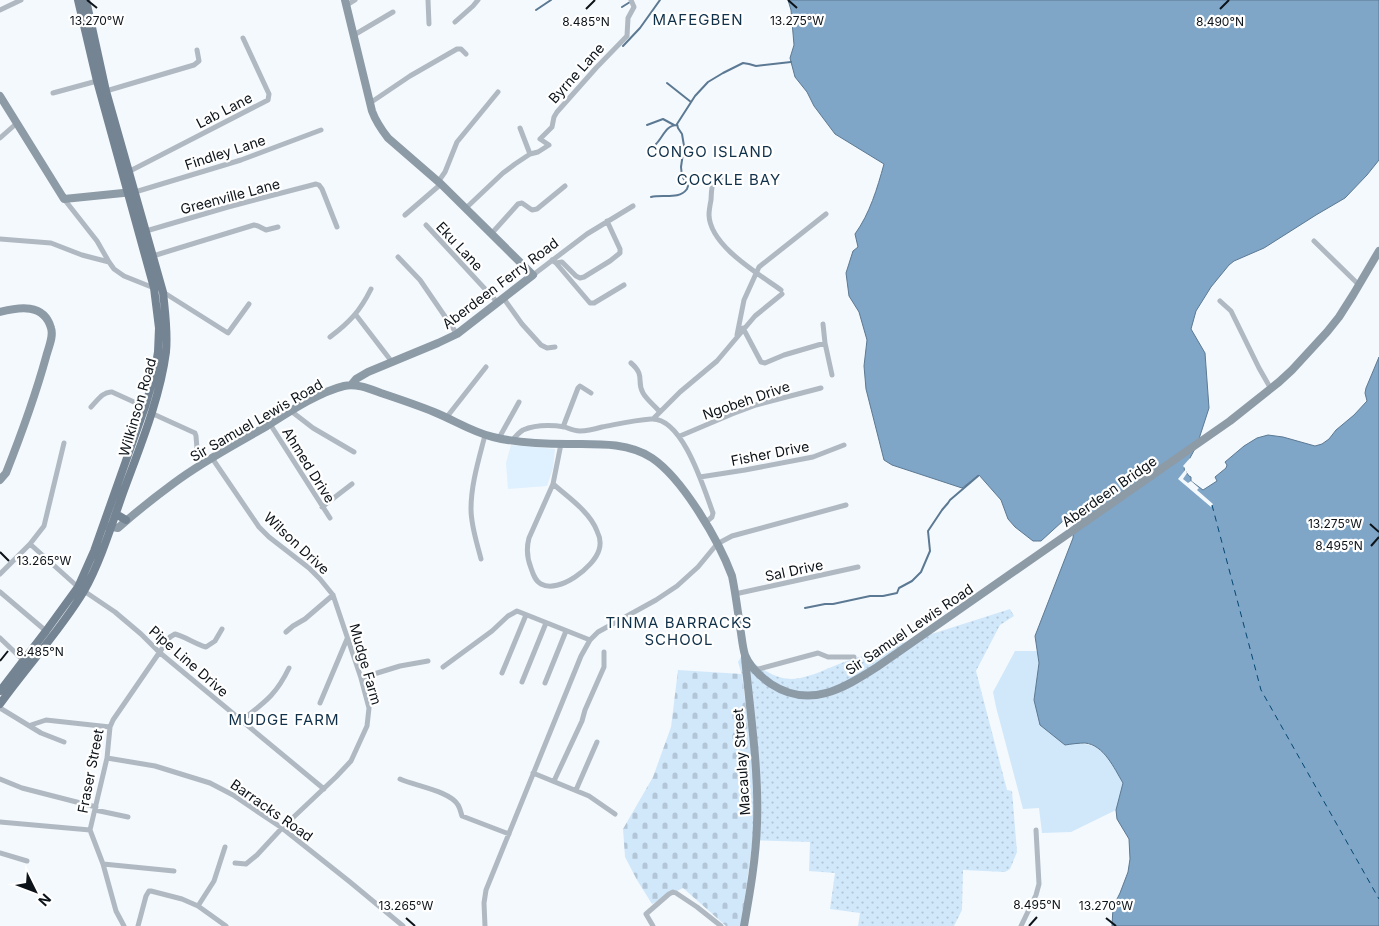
<svg xmlns="http://www.w3.org/2000/svg" width="1379" height="926" font-family="Inter,sans-serif">
<style>
.built{fill:#dff0ff}
.grass{fill:url(#grass-dots)}
.cemetery{fill:url(#cemetery-stones)}
.park{fill:#d1e8fb}
.water{fill:#7fa5c7;stroke:#5c7993}
.pier{fill:#f4f9fd}
.lines{fill:none;stroke-linecap:round;stroke-linejoin:round}
.stream{stroke:#5c7993;stroke-width:2}
.ferry{stroke:#044773;stroke-width:1;stroke-dasharray:6 5;stroke-linecap:butt}
.street{stroke:#b0b9c2;stroke-width:5}
.secondary{stroke:#8d9ba7;stroke-width:8}
.primary{stroke:#748493;stroke-width:8}
.ticks{fill:none;stroke:#0c1319;stroke-width:2}
.labels{text-anchor:middle;dominant-baseline:central;stroke-width:4.5;stroke-linejoin:round;paint-order:stroke}
.street-label{font-size:14px;fill:#0c1319;stroke:#fff}
.neighbourhood-label{font-size:15px;letter-spacing:1px;fill:#10314a;stroke:#fff}
.ticks-label{font-size:12px;text-anchor:middle;fill:#0c1319;stroke:#fff;stroke-width:4.5;stroke-linejoin:round;paint-order:stroke}
</style>
<defs>
<pattern id="grass-dots" width="8" height="8" patternUnits="userSpaceOnUse" patternTransform="scale(1.25)"><rect width="8" height="8" fill="#d1e8fb"/><path d="M2 2h.1M6 6h.1" fill="none" stroke="#b2c6d7" stroke-width="1.8" stroke-linecap="round"/></pattern>
<pattern id="cemetery-stones" width="16" height="16" patternUnits="userSpaceOnUse" patternTransform="scale(1.25)"><rect width="16" height="16" fill="#d1e8fb"/><path d="M2 7V4a2 2 0 0 1 4 0v3zM10 15v-3a2 2 0 0 1 4 0v3z" fill="#b2c6d7"/></pattern>
</defs>
<rect width="100%" height="100%" fill="#f4f9fd"/>
<path class="built" d="M511,445l44,4 -2,19 -6,18 -39,3 -2,-26z"/>
<path class="grass" d="M1010,609l4,7 -14,9 -24,46 31,119 5,1 5,61 -7,17 -5,3 -42,-2 -1,40 -8,16h-96l2,-13 -30,-4 5,-36 -26,-2 1,-29 -66,-2 1,-155 -7,-23 3,-5 4,-1c14,11 29,23 47,23 19,-1 37,-12 55,-18 54,-17 109,-35 163,-52z"/>
<path class="cemetery" d="M678,670l64,4 11,92 -1,79 -11,81h-15l-43,-38 -31,16 -15,-24 -12,-23 -2,-28 30,-52 18,-50z"/>
<path class="park" d="M1015,651h22l2,12 -5,37 41,44c28,-3 35,17 48,39l-7,27 -45,22 -29,1 -3,-25 -16,1 -27,-102 -3,-15z"/>
<path class="water" d="M788,0h591v160l-12,15 -22,23 -29,17 -52,33 -30,13 -5,4 -18,22 -15,24 -5,18 14,24 4,55 -12,37 -13,24 5,7 2,1v4l12,9 14,-9 -2,-4 11,-9 1,-3 -2,-3 19,-16 13,-8 11,-3 15,2 32,9 7,-2 7,-5 7,-9 18,-15 13,-14 -2,-8 1,-5 13,-31v569h-267l1,-19 7,-14 8,-21 2,-13 -1,-20 -12,-20 -1,-9 7,-27c-9,-15 -19,-38 -38,-40 -6,0 -14,1 -20,2l-25,-20 -6,-25 5,-37 -4,-27 38,-98 1,-14 -6,-5 -4,1 -23,21h-8l-18,-14 -7,-8 -7,-19 -22,-25 -17,13 -70,-23 -8,-5 -18,-71 -2,-23 3,-26 -8,-28 -10,-16 -3,-23 7,-22 5,-4 -3,-13c15,-21 22,-45 29,-70l-49,-30 -21,-28 -7,-14 -12,-15 -5,-19 4,-13 -3,-35z"/>
<path class="pier" d="M1190,458l2,2 -6,11 1,2 -4,6 5,4 3,-2 8,7 -2,2 16,14 -2,3 -33,-28 8,-10 -3,-3z"/>
<g class="lines">
<path class="stream" d="M622,7l8,-5
M536,10l15,-10
M623,46l17,-18 20,-28
M667,83l24,19
M647,125l16,-6 11,6
M656,146v-2c7,-7 10,-19 21,-19
M651,197c12,-3 28,3 36,-8l1,-3 -6,-10 -1,-9 3,-21 -2,-12 -4,-6 -1,-4 18,-28 13,-14 15,-9 20,-10 6,1 7,2 35,-4
M805,608l20,-4h8l37,-8h13l14,-3 2,-5 13,-7 9,-9 9,-21 -2,-20 14,-21 6,-7 2,-3 28,-24"/>
<path class="ferry" d="M1212,505l49,185 118,209"/>
<path class="street" d="M428,0l1,24
M347,5l8,-5
M0,10l21,-10
M455,22l18,-16 5,-6
M354,35l39,-23
M106,91l88,-26 5,-4 -2,-11
M53,93l44,-12
M370,103l40,-27 47,-27h4l5,5
M520,128l10,26
M0,138l17,-15
M130,171l138,-71 1,-6 -26,-56
M725,176c-15,5 -13,10 -14,24 -1,5 -2,10 -2,15 1,31 50,59 72,75
M438,182l7,-10 12,-30 41,-50
M135,192l106,-32 80,-30
M64,199l33,42 12,21 5,7 10,7 30,12
M466,208l37,-35 12,-9 15,-10 8,-2 11,-7 -9,-6 12,-12 2,-10 3,-5 39,-44 31,-32 1,-18 6,-11 -3,-7
M405,215l36,-31
M426,225l72,78
M146,231l82,-24 88,-23 3,1 3,4 15,38
M492,233l26,-29 4,-1 10,7 5,-1 28,-23
M0,239l51,4 31,12 27,7
M1314,241l45,44
M153,256l101,-31 4,1 8,4 12,-3
M398,257l22,23 37,54
M552,260l4,3 6,-1 14,14 4,2 4,-1 26,-16 10,-8v-4l-13,-28
M556,263l34,40h4l30,-18
M533,275l54,-41 46,-28
M163,292l65,41 21,-29
M504,299l18,25 19,21 6,3 8,-1
M1220,301l11,10 28,57 12,21
M356,315l36,47
M823,324l2,19 7,32
M743,328l18,34 4,1 19,-8 41,-12
M737,335l7,-35 15,-33 67,-53
M330,337c20,-15 30,-26 41,-48
M631,363c15,13 5,18 12,30 4,7 12,13 17,19
M91,407c6,-6 12,-16 21,-15l33,15
M291,411l22,17 41,24
M151,413l44,20 1,3 1,13
M446,418l40,-51
M654,418l26,-26 37,-31 38,-45 27,-22
M270,424l60,94
M563,427l15,-39 2,-2 11,7
M680,436l52,-22 24,-9 65,-17
M499,438l20,-36
M512,441c3,-4 6,-8 11,-11 12,-5 29,-5 42,-3 5,2 9,4 15,4 7,0 15,-2 22,-4 16,-3 33,-7 49,-8 32,-2 53,70 62,94l-1,4 -7,6
M212,458l47,69 10,10 40,31 11,11 13,16 28,83 8,30 -2,18 -16,35 -15,16 -54,51 -25,27 -11,9 -11,-1
M700,477l45,-7 68,-13 31,-12
M553,484c15,13 37,28 44,47 3,6 4,13 2,19 -5,17 -40,44 -58,34 -6,-3 -8,-10 -10,-16 -4,-10 -5,-19 -2,-30l24,-54 8,-40
M322,507l30,-23
M30,544l48,43 37,25 26,22 18,18 165,137
M481,559c-4,-16 -10,-33 -10,-50 0,-25 8,-50 14,-74
M0,574l30,-30 14,-18 20,-83
M0,592l46,39
M735,594l123,-27
M286,632l7,-6 12,-7 28,-24
M0,638l23,22
M443,667l49,-36 16,-15 9,-5 73,29
M755,670l63,-17 10,4h26
M502,673l24,-58
M361,678l39,-12 28,-5
M522,682l24,-59
M545,683l21,-52
M320,703l27,-64
M0,708l41,25 23,9
M242,720c23,-18 34,-25 47,-52
M31,725l15,-5 64,7
M107,758l48,8 55,17 23,12 49,33 68,54 53,44
M533,773l56,23 26,18
M0,779l22,9 74,19
M400,779c15,7 50,12 58,26 2,3 3,8 4,11l47,18
M554,781l28,-60 3,-11 19,-43v-15
M576,790l21,-48
M95,810l33,7
M0,822l90,8
M0,853l27,8
M103,864l71,7
M198,906l16,-25 11,-34
M124,926l-8,-15 -13,-47 -13,-34 17,-72 3,-31 3,-7 57,-83 5,-3c11,3 20,10 31,13l9,-6 7,-12
M138,926l8,-30 3,-5h2l31,8 16,7 28,20
M485,926l-1,-23 2,-13 95,-234 9,-16 8,-8 58,-32 21,-14 21,-19 19,-23 15,-8 114,-31
M653,926l-7,-12 23,-20 4,-2 3,1 21,14 24,19
M1021,926l15,-31 3,-11 -3,-54"/>
<path class="secondary" d="M345,0l27,111c4,11 9,18 16,27l53,46 92,91 -76,59 -19,9 -70,29 -12,7 -5,6
M0,96l64,103 69,-7
M0,312c19,-5 44,-9 51,16 3,9 -3,20 -5,29 -11,40 -25,78 -40,116l-6,7
M106,526l12,2c18,-16 37,-31 56,-45 29,-22 62,-39 93,-57 22,-14 52,-34 77,-40 12,-3 26,3 37,7 18,6 36,12 53,19 20,8 38,20 59,25 24,6 51,7 75,7 28,0 60,-2 84,14 31,21 67,83 80,118 4,19 6,38 9,57 1,7 2,16 4,22 5,12 16,22 26,29 38,25 72,5 106,-17l353,-246 49,-39 13,-12 35,-38 12,-15 14,-22 26,-44
M744,926c6,-34 12,-68 13,-102 2,-56 -7,-111 -12,-167"/>
<path class="primary" d="M116,514l10,6
M0,691l46,-60 32,-44 16,-36 51,-144 9,-31 4,-24 1,-24 -5,-40 -57,-207 -19,-81
M0,704c27,-38 60,-73 84,-113 16,-28 28,-67 39,-98 16,-44 37,-94 43,-141 2,-20 -1,-40 -3,-60l-57,-201 -20,-91"/>
</g>
<path class="ticks" d="M87,0l10,8M788,0l9,8M586,9l9,-9M1220,9l9,-9M1370,524l9,8M1371,546l8,-9M0,552l9,9M0,661l8,-10M406,918l9,8M1106,918l10,8M1029,926l8,-9"/>
<g class="labels">
<g class="street-label">
<text transform="translate(576 73) rotate(-48)">Byrne Lane</text>
<text transform="translate(224 110) rotate(-27)">Lab Lane</text>
<text transform="translate(225 152) rotate(-18)">Findley Lane</text>
<text transform="translate(230 196) rotate(-15)">Greenville Lane</text>
<text transform="translate(460 246) rotate(47)">Eku Lane</text>
<text transform="translate(500 283) rotate(-37)">Aberdeen Ferry Road</text>
<text transform="translate(746 400) rotate(-19)">Ngobeh Drive</text>
<text transform="translate(137 407) rotate(-74)">Wilkinson Road</text>
<text transform="translate(256 420) rotate(-30)">Sir Samuel Lewis Road</text>
<text transform="translate(770 453) rotate(-11)">Fisher Drive</text>
<text transform="translate(309 465) rotate(58)">Ahmed Drive</text>
<text transform="translate(1109 491) rotate(-35)">Aberdeen Bridge</text>
<text transform="translate(297 543) rotate(43)">Wilson Drive</text>
<text transform="translate(794 570) rotate(-12)">Sal Drive</text>
<text transform="translate(909 629) rotate(-34)">Sir Samuel Lewis Road</text>
<text transform="translate(189 661) rotate(41)">Pipe Line Drive</text>
<text transform="translate(366 664) rotate(74)">Mudge Farm</text>
<text transform="translate(741 762) rotate(-94)">Macaulay Street</text>
<text transform="translate(90 771) rotate(-79)">Fraser Street</text>
<text transform="translate(272 810) rotate(35)">Barracks Road</text>
</g>
<g class="neighbourhood-label">
<text x="698" y="19">MAFEGBEN</text>
<text x="710" y="151">CONGO ISLAND</text>
<text x="729" y="179">COCKLE BAY</text>
<text x="679" y="622">TINMA BARRACKS<tspan x="679" dy="17">SCHOOL</tspan></text>
<text x="284" y="719">MUDGE FARM</text>
</g>
</g>
<g class="ticks-label">
<text x="97" y="25">13.270°W</text>
<text x="797" y="25">13.275°W</text>
<text x="586" y="26">8.485°N</text>
<text x="1220" y="26">8.490°N</text>
<text x="1335" y="528">13.275°W</text>
<text x="1339" y="550">8.495°N</text>
<text x="44" y="565">13.265°W</text>
<text x="40" y="656">8.485°N</text>
<text x="1037" y="909">8.495°N</text>
<text x="406" y="910">13.265°W</text>
<text x="1106" y="910">13.270°W</text>
</g>
<g transform="translate(35 891) rotate(132)" stroke="#ffffff" stroke-width="4" paint-order="stroke">
<path d="M0-4L9 19L0 12L-9 19Z" fill="#0c1319"/>
<text y="-8" font-size="14" font-weight="bold" text-anchor="middle" fill="#0c1319">N</text>
</g>
</svg>
